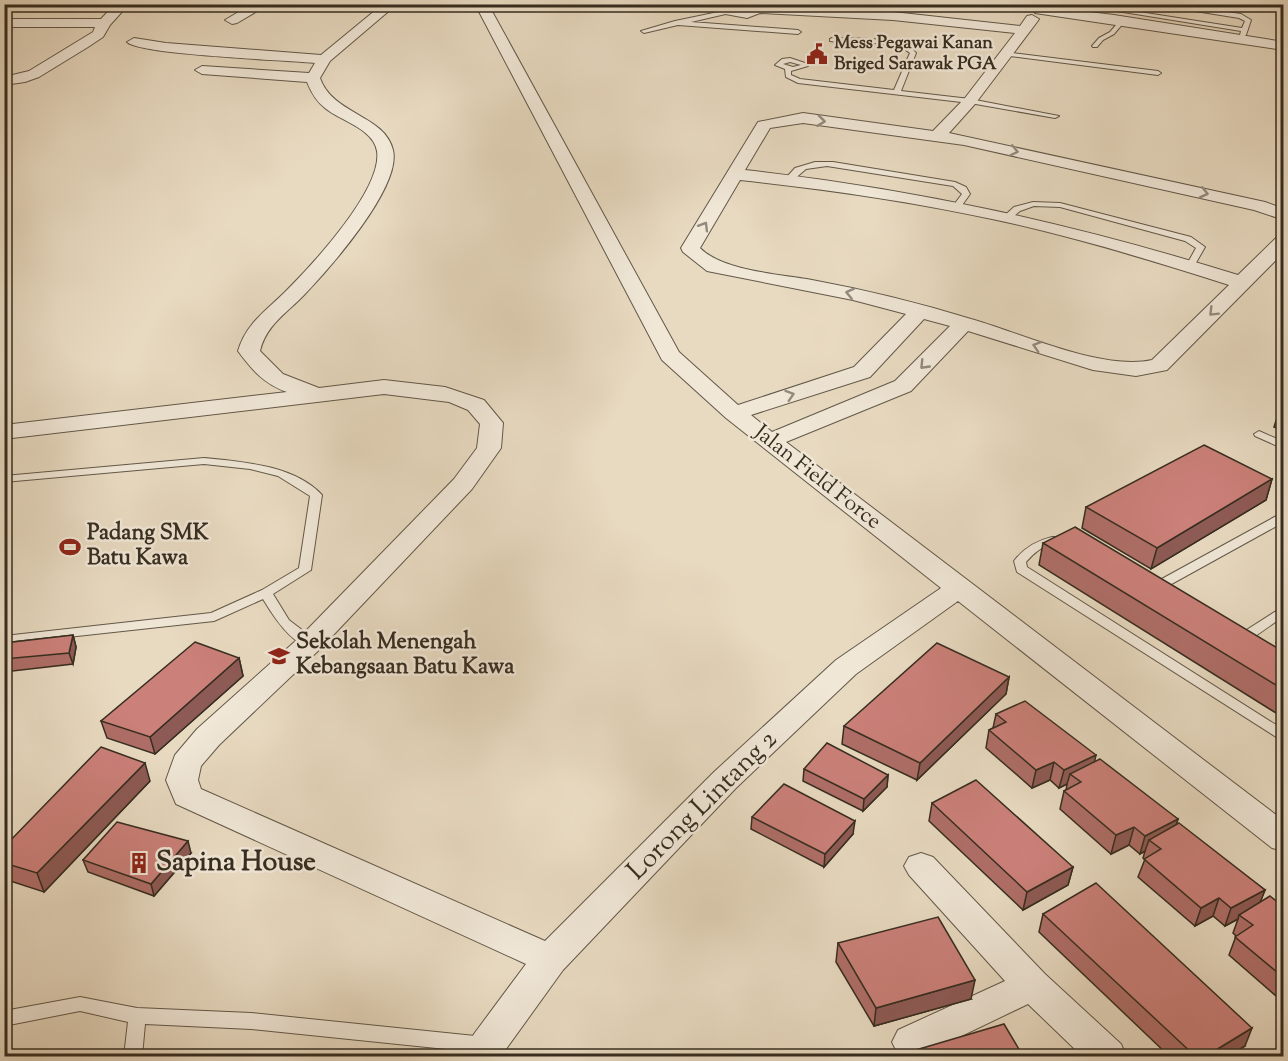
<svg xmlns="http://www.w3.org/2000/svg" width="1288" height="1061" font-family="'Sorts Mill Goudy',serif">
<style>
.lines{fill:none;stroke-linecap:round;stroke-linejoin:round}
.service-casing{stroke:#625848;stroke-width:2}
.minor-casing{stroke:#625848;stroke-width:2}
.service{fill:#f0e7d7;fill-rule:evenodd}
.minor{fill:#f0e7d7;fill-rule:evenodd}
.wall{fill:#af6e68;stroke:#362d20;stroke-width:1.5}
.shaded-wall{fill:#8e5a55;stroke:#362d20;stroke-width:1.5}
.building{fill:#cb8079;stroke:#362d20;stroke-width:1.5}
.oneway{stroke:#938a7c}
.labels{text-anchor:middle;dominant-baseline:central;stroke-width:5;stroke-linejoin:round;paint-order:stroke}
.far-poi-label{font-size:18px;font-weight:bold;fill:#362d20;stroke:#f0e7d7;text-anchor:start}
.street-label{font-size:22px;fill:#362d20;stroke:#f0e7d7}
.poi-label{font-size:22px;font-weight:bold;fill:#362d20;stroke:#f0e7d7;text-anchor:start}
.near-street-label{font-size:27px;fill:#362d20;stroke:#f0e7d7}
.near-poi-label{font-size:27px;font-weight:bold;fill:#362d20;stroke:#f0e7d7;text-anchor:start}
</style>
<rect width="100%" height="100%" fill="#e8dac1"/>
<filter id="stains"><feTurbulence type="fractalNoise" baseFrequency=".00333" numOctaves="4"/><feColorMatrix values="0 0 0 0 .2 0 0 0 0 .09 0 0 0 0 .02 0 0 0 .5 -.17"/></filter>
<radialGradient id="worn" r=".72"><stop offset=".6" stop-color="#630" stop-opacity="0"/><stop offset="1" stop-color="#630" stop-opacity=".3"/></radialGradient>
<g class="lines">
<defs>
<path id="service" d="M1152,4h19l70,10 10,6 -5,15 -3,2 -3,-2 1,-4 -124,-20 3,-2 122,19 3,-7 -6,-3z
M728,10l2,3 -39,9 107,8 3,2 -3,2 -120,-9 -34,8 -3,-2 34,-10z
M1121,19l5,1 -12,14 -11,6 -6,7h-4l-1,-1 7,-8 11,-6z
M832,38c21,1 72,-2 84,15l-15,38 69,8 89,17 -4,2 -85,-15 -172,-20 -12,-6 -1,-8 -10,-4 7,-6 8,-1 18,6v2l-17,5v4l9,4 94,11 16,-37c-16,-14 -59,-9 -80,-12v-2zM790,62l11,3 -8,2 -10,-3z
M1004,52l154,19 3,2 -3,2 -156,-20 -1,-1z
M815,162h18l122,20 11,5 4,7 -10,14h-3l-4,-2 9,-12 -9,-8 -126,-20 -21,3 -14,12 -7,-2 10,-11z
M1033,202l27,1 131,34 14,10 -12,21 -3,1 -4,-3 10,-18 -11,-7 -125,-34 -26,-1 -14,5 -11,9 -7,-2 12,-11z
M1259,431l25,11v7l-29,-13 -1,-2z
M204,458c39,4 90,7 118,37l-11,75 -38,24 16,26 26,20 2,3 -2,3c-20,5 -43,-32 -52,-47l-49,22 -210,23v-8l207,-23 51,-23 37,-22 11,-72 -32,-20 -28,-7 -46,-5 -200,18v-6z
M1280,514h4v8l-127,70 -4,1 -6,-4 2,-3z
M1052,537h14l6,4c-6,5 -12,2 -20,3 -10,2 -19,10 -26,18l1,5 257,163v12l-267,-170 -3,-11c10,-13 22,-20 38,-24z
M1284,606v10l-40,28h-10l-2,-3 2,-3z
M80,997l57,11 114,5 234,24 6,2 3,6 -3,6 -6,2 -234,-24 -106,-5 -3,32h-18l4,-34 -48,-11 -76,15v-15z"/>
<path id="minor" d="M115,4h14l-19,21 -7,12 -15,10 -49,30 -14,5 -21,3v-8l25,-6 64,-39 2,-5h-91v-8h97z
M252,4h17l-32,19 -5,1 -7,-4z
M383,4h14l-67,57 -10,17c13,37 65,37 73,72 9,37 -64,119 -89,145 -17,18 -38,30 -44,56l23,23 36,14 65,-8 61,7 39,13 19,23 -2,25 -29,41 -152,160 -101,96 -18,21 -3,14 3,9 344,152 169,-169 122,-112 105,-72 -215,-170 -64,-58 -187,-356h13l191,348 59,53 116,-38 52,-53 -53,-14 -146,-29 -24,-19 -2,-4 77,-126 45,-9 130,18 32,-33 50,-65 -122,-13 -133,-7 -13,5 -27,-5 -1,-3 1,-6h19l-5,4 14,1 -6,-5 151,8 127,14 7,-10 5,-1 7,4 -2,3 -62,82 -26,29 316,69 19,7v11l-30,-10 -290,-65 -161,-22 -33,5 -25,42c172,19 328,54 493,105l39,-38 7,-1v16l-117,118 -31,6 -43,-6 -125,-39 -57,60 -125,51 498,379v30l-12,-3 -314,-247 -102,73 -120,114 -173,182 -62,86h-39l12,-22 52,-70 -350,-160 -10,-24 9,-25 22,-26 103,-92 154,-158 23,-31 3,-24 -12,-14 -19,-8 -65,-8 -380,45v-14l283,-33c-23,-8 -35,-22 -49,-41 8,-28 29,-41 48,-60 26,-26 97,-102 91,-140 -4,-23 -37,-30 -52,-43 -9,-7 -14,-16 -18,-26l-105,-8 -7,-4 7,-4 107,7 6,-10c-28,-3 -175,-8 -188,-21l7,-4 32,5 155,12zM740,180c84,9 169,21 252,39 80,17 159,41 237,66l-77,75c-51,11 -131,-27 -181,-41 -52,-16 -105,-29 -159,-39 -33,-6 -89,-9 -112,-32zM924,319l26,7 -55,55 -123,51 -21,-17 119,-38z
M1040,6l74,9 170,27v8l-249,-37 -1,-3z
M921,853l12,4 112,117 76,70 5,12h-44l-54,-52 -104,50 -19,2 -7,-2 -6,-12 6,-12 107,-49 -96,-106 -5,-9 5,-9z"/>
</defs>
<use href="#service" class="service-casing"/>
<use href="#minor" class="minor-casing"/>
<use href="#service" class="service"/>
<use href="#minor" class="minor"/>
</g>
<path class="wall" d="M531,4h28l-2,3z
M1284,408v23l-10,-4 5,-16z
M1272,479l-6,21 -115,69 -69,-41 4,-21z
M1043,543l241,109v66l-245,-153z
M1284,621v26l-8,-4z
M73,635l3,12 -3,17 -69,8v-29z
M239,658l4,18 -88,78 -48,-16 -6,-17z
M1009,677l-3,17 -89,86 -75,-36 2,-18z
M996,714l99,48 83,57 -2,6 89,65 -5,12 24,5v96l-55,-48 7,-19 -3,-3 5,-14 -13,7 -12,-10 -18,10 -57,-49 7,-18 -2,-1 2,-7 -5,3 -11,-9 -18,9 -51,-45 4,-18 2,-1 1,-6 -8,4 -9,-8 -18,8 -46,-40 3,-18 4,-2z
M804,769l84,6 -1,12 -24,24 -60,-30z
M150,781l-106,111 -40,-13v-32z
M932,803l141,64 -5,18 -45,25 -94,-89z
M752,817l101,17 -29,33 -73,-38z
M191,853l-37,43 -66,-24 -5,-12z
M1043,914l202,132 -16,10h-60l-130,-124z
M838,943l133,56 -97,27 -38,-64z"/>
<path class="shaded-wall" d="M1272,479l-6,21 -115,69 6,-21z
M73,635l3,12 -3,17 -4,-11z
M239,658l4,18 -88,78 -5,-17z
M1009,677l-3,17 -89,86 3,-17z
M1096,755l-4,18 -22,1 -3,10 -8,4 5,-18z
M1054,762l-4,18 -18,8 4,-18z
M145,763l5,18 -106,111 -7,-19z
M888,775l-1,12 -24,24 1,-12z
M1178,819l-6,18 -23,3 -4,11 -5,3 5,-18z
M855,821l-2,13 -29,33 1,-13z
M1134,827l-5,18 -18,9 5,-19z
M188,841l3,12 -37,43 -3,-12z
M1073,867l-5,18 -45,25 4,-18z
M1265,890l-7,18 -19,7 -1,4 -13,7 6,-18z
M1219,898l-6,18 -18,10 6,-18z
M975,980l-4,19 -97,27 2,-18z
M1252,1028l-7,18 -16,10h-23z"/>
<path class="building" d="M1284,408v5l-5,-2z
M1204,445l68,34 -115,69 -71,-41z
M1075,527l209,125v38l-241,-147z
M73,635l-4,18 -65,6v-16z
M195,642l44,16 -89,79 -49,-16z
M937,643l72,34 -89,86 -76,-37z
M1025,701l71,54 -32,15 -10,-8 -18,8 -47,-40 17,-8 -10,-8z
M827,743l61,32 -24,24 -60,-30z
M101,747l44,16 -108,110 -33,-10v-16z
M1100,759l78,60 -33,17 -11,-9 -18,8 -52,-44 17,-9 -11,-8z
M976,780l97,87 -46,25 -95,-89z
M784,784l71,37 -30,33 -73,-37z
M117,822l71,19 -37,43 -68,-24z
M1179,823l86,67 -34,18 -12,-10 -18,10 -57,-49 17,-10 -12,-9z
M1096,883l156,145 -46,28h-11l-152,-142z
M1270,896l14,11v71l-49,-41 18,-12 -14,-10z
M938,917l37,63 -99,28 -38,-65z
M1004,1024l19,32h-112l-2,-4z"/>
<defs><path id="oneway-chevron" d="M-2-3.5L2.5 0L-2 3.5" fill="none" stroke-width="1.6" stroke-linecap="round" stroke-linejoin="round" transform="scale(1.5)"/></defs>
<g class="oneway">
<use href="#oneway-chevron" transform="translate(821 121) rotate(7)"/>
<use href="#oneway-chevron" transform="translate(1014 151) rotate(12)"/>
<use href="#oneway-chevron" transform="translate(1204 193) rotate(13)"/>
<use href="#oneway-chevron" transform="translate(704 226) rotate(-59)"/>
<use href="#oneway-chevron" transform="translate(850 293) rotate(-167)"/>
<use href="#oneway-chevron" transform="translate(1213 312) rotate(135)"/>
<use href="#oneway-chevron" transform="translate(1037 346) rotate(-162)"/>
<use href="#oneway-chevron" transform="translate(924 365) rotate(134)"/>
<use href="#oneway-chevron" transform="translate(790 395) rotate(-18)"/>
</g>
<defs>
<symbol id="civic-bare" viewBox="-9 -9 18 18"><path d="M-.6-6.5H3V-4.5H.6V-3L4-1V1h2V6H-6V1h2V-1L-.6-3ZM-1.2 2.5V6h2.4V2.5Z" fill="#8f2418" stroke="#f0e7d7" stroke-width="2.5" paint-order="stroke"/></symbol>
<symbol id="stadium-bare" viewBox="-9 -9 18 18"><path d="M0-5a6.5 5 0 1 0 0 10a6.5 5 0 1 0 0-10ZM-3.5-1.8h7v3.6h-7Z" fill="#8f2418" stroke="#f0e7d7" stroke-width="2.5" paint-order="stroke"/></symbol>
<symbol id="school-bare" viewBox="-9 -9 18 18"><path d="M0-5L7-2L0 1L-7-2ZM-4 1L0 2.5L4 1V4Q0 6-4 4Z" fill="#8f2418" stroke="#f0e7d7" stroke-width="2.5" paint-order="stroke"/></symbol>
<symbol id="building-bare" viewBox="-9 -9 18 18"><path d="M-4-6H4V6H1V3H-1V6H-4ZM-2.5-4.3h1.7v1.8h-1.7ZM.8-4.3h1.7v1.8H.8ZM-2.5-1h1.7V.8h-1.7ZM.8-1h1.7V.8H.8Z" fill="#8f2418" stroke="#f0e7d7" stroke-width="2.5" paint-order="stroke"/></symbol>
</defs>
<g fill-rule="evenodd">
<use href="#civic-bare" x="802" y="39" width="30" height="30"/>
<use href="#stadium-bare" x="55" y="532" width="30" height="30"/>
<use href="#school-bare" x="264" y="641" width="30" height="30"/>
<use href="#building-bare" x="124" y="848" width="30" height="30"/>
</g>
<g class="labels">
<g class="far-poi-label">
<text x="834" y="44">Mess Pegawai Kanan<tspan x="834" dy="21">Briged Sarawak PGA</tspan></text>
</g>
<g class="street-label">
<text transform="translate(817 478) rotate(38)">Jalan Field Force</text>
</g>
<g class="poi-label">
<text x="87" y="534">Padang SMK<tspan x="87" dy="25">Batu Kawa</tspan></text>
<text x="296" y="643">Sekolah Menengah<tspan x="296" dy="25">Kebangsaan Batu Kawa</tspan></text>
</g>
<g class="near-street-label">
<text transform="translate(703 806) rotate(-45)">Lorong Lintang 2</text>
</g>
<g class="near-poi-label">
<text x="156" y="863">Sapina House</text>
</g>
</g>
<rect width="1288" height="1061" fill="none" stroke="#e8dac1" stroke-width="24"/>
<rect x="6" y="6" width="1276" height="1049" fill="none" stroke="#362d20" stroke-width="3"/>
<rect x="12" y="12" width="1264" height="1037" fill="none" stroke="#362d20" stroke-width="1.5"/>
<rect width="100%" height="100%" filter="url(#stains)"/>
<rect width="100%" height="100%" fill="url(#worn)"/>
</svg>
